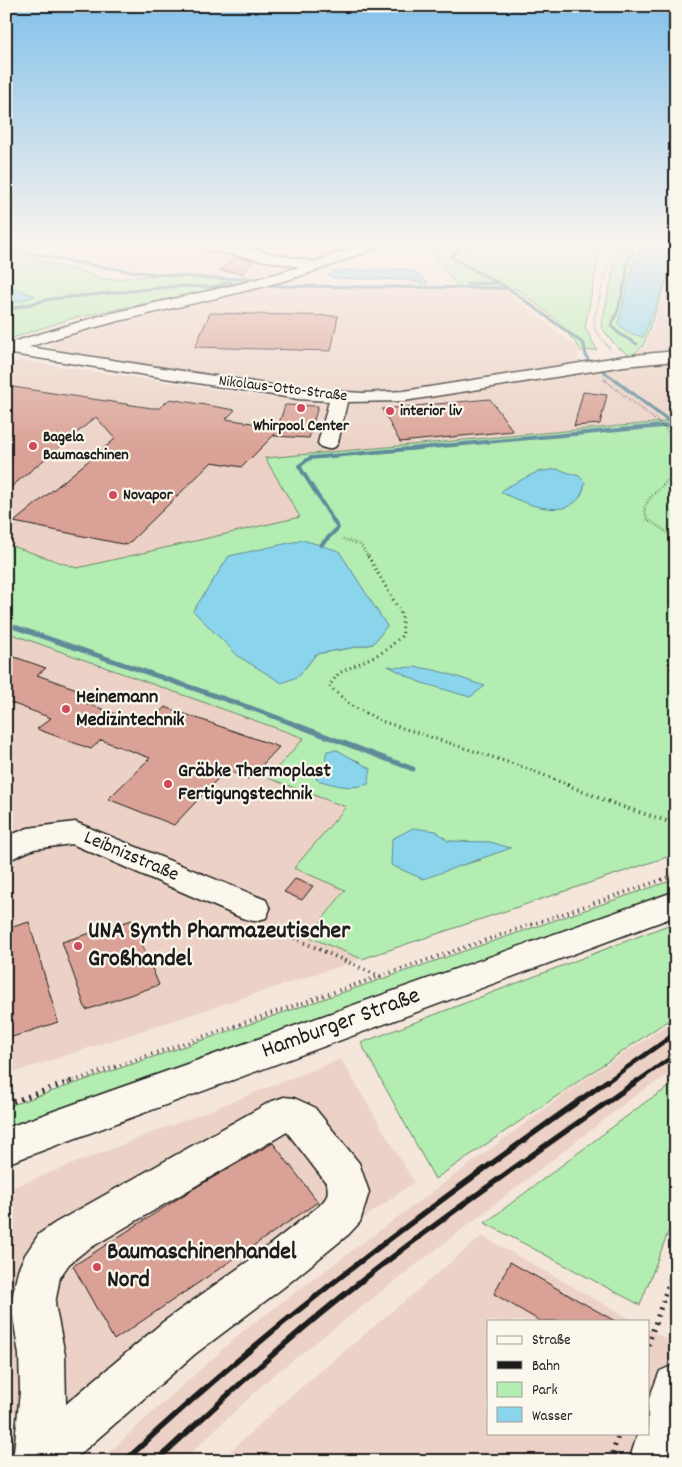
<svg xmlns="http://www.w3.org/2000/svg" width="682" height="1467" font-family="Dekko,sans-serif">
<style>
.built{fill:#ecd2c6}
.green{fill:#b3edb1;stroke:#688466;fill-rule:evenodd}
.water{fill:#8bd5ec;stroke:#5f8b99}
.lines{fill:none;stroke-linecap:round;stroke-linejoin:round}
.stream-far2{stroke:#5f8b99;stroke-width:3}
.stream-far1{stroke:#5f8b99;stroke-width:4}
.stream{stroke:#5f8b99;stroke-width:5}
.building{fill:#daa296;stroke:#1c1c1c}
.minor-casing{stroke:#1c1c1c;stroke-width:3}
.major-casing{stroke:#1c1c1c;stroke-width:3}
.path-far4{stroke:#1c1c1c;stroke-width:2;stroke-dasharray:0.5 2;stroke-linecap:butt}
.path-far3{stroke:#1c1c1c;stroke-width:2.5;stroke-dasharray:0.5 2.5;stroke-linecap:butt}
.path-far2{stroke:#1c1c1c;stroke-width:3;stroke-dasharray:1 4;stroke-linecap:butt}
.path-far1{stroke:#1c1c1c;stroke-width:4;stroke-dasharray:1 4.5;stroke-linecap:butt}
.path{stroke:#1c1c1c;stroke-width:5;stroke-dasharray:2 5.5;stroke-linecap:butt}
.minor{fill:#fbf7ec;fill-rule:evenodd}
.major{fill:#fbf7ec;fill-rule:evenodd}
.rail-far1{stroke:#1c1c1c;stroke-width:4.5}
.rail{stroke:#1c1c1c;stroke-width:5.5}
.poi-dot{fill:#d1495b;stroke:#fbf7ec;stroke-width:2}
.labels{text-anchor:middle;dominant-baseline:central;stroke-width:4.5;stroke-linejoin:round;paint-order:stroke}
.far-street-label{font-size:16px;fill:#1c1c1c;stroke:#fbf7ec}
.far-poi-label{font-size:16px;font-weight:bold;fill:#1c1c1c;stroke:#fbf7ec;text-anchor:start}
.poi-label{font-size:20px;font-weight:bold;fill:#1c1c1c;stroke:#fbf7ec;text-anchor:start}
.street-label{font-size:20px;fill:#1c1c1c;stroke:#fbf7ec}
.near-poi-label{font-size:24px;font-weight:bold;fill:#1c1c1c;stroke:#fbf7ec;text-anchor:start}
.near-street-label{font-size:24px;fill:#1c1c1c;stroke:#fbf7ec}
</style>
<rect width="100%" height="100%" fill="#f4e6db"/>
<filter id="ink" filterUnits="userSpaceOnUse"><feTurbulence type="fractalNoise" baseFrequency=".02" numOctaves="2"/><feDisplacementMap in="SourceGraphic" scale="10" xChannelSelector="R" yChannelSelector="G"/><feConvolveMatrix kernelMatrix="1 2 1 2 8 2 1 2 1" color-interpolation-filters="sRGB"/></filter>
<g filter="url(#ink)">
<path class="built" d="M29,245h324l-85,30 -35,-1 -17,1 -87,-7z
M676,263v158l-411,37 36,59 -224,51 -71,-24v-182l17,-1 257,38 63,4 57,-1 213,-34 32,-21z
M262,287l243,2 76,62 -6,12 -161,26 -38,3h-46l-186,-25 -23,-8 -66,-10 -6,-5 2,-3 34,-12z
M6,632l299,106 -36,39 77,30 -51,61 50,22 -36,47 53,22 -356,116z
M676,1019v51l-36,22 -369,285 -89,84h-83l144,-130 345,-254z
M341,1059l73,123 -188,137 -160,142h-60v-271z
M482,1236l152,85h-146v112h160v-104l28,15v117h-456l65,-60z"/>
<path class="green" d="M428,245h173l-16,82 12,23 -15,1 -25,-31 -40,-31 -59,-1z
M619,245h57v11l-33,90 -12,10 -15,-10 -15,-19z
M6,250l102,30 48,-5 67,5 20,-4 13,2 -61,15 -125,26 -64,21z
M676,421v433l-314,105 -53,-22 36,-47 -51,-22 52,-61 -78,-29 36,-40 -298,-106v-88l71,24 223,-51 -35,-59zM193,611l180,33 -57,10 -17,22 -61,-20zM337,750l11,7 13,5 -46,12 14,-9zM436,831l12,10 14,1 19,18 -27,7z
M676,879v12l-454,162 -216,74v-20z
M676,922v93l-241,164 -74,-136z
M676,1083v129l-36,93 -155,-82 162,-122z"/>
<path class="water" d="M643,245h28l-5,36 -23,56 -14,-4 -11,-9 15,-58z
M403,269l14,4 11,10 -5,1 -16,-4 -75,-2 -3,-3 4,-4z
M6,285l29,11 -29,9z
M557,469l22,7 6,6c-6,44 -60,23 -84,10l4,-4 32,-16z
M303,540l36,11 48,75 -14,18 -57,10 -17,22 -17,7 -44,-27 -45,-45 36,-55z
M388,666c12,3 23,0 35,2 21,3 42,12 62,18l-15,11 -51,-15z
M337,750l34,19 -3,15c-18,6 -33,1 -51,-4l-2,-6 14,-9 -4,-6 2,-8z
M413,828l23,3 12,10 42,1 21,6 -88,31 -32,-14 1,-26z"/>
<g class="lines">
<path class="stream-far2" d="M464,245l-14,12 58,31 76,56 2,12 4,6
M632,245l1,7 -6,10 -1,16 -8,32 -7,16 10,9 16,9
M6,247c82,21 163,32 248,32
M467,284l31,-1
M265,286l243,2
M6,310l45,-11 129,-13 32,1 19,-5
M603,371l14,10"/>
<path class="stream-far1" d="M615,380l59,45
M321,545l17,-17 -39,-62 11,-8 364,-33"/>
<path class="stream" d="M6,624l256,88 151,57"/>
</g>
<path class="building" d="M234,257l20,3 -11,13 -23,-2z
M210,313l128,3 -7,35 -136,-4z
M13,387l139,21h7l11,-9 65,11 -9,9 52,8 7,-22 33,1 -9,32 -35,-2 1,-2 -33,33 -30,-5 -85,83 -113,-23 101,-83 -19,-22 -90,74v-100z
M583,392l24,3 -7,29 -26,2z
M490,399l23,32 -113,11 -18,-33z
M6,654l40,14 -9,7 51,18 -8,8 66,24 19,-18 114,40 -30,32 -23,-9 -52,55 -66,-26 42,-41 -49,-18 -10,9 -54,-20 14,-11 -45,-17z
M295,879l18,7 -11,14 -18,-8z
M132,920l27,65 -73,25 -24,-68z
M29,922l29,100 -52,17v-110z
M273,1143l45,59 -204,138 -41,-74 120,-77z
M510,1262l105,59h-75l-46,-27z"/>
<g class="lines">
<defs>
<path id="minor" d="M195,245h35l85,17 45,-17h19l-2,3c-32,12 -64,25 -97,34 -83,23 -169,37 -251,65l269,42 65,4 41,-2 220,-35 52,-5v10l-52,5 -220,35 -57,1 -9,41 -3,4 -7,2 -7,-2 -3,-4 11,-42 -31,-2 -292,-46v-9l97,-29 136,-31 61,-17 -98,-18z
M75,822l191,78 4,9 -4,9 -12,3 -12,-3 -170,-74 -38,5 -28,12v-24l22,-9z
M284,1097l10,1 20,9 45,56 10,29 -9,30 -11,12 -65,53 -89,67 -123,107h-61l3,-9 6,-61 -1,-36 -8,-51 7,-34 7,-15 14,-21 16,-11 215,-121zM287,1132l40,52c2,11 0,14 -8,22l-65,51 -91,65 -97,82 -1,-49 -10,-51 5,-27 9,-13 16,-13z
M676,1364v97h-47l9,-28h10v-32l12,-30z"/>
<path id="major" d="M676,891v25l-670,248v-36z"/>
</defs>
<use href="#minor" class="minor-casing"/>
<use href="#major" class="major-casing"/>
<path class="path-far4" d="M610,349l-15,-19 -1,-10 19,-75
M604,379l3,2"/>
<path class="path-far3" d="M605,380l53,42 18,18
M676,472l-27,27 -5,10 3,10 29,19
M343,539l18,6 7,13"/>
<path class="path-far2" d="M368,556l34,59 1,20 -18,16 -46,22 -10,13 23,20 29,15 142,46 48,19
M676,645l-8,15 8,19"/>
<path class="path-far1" d="M567,785l53,21 56,18
M269,927l112,50
M68,1083l608,-208"/>
<path class="path" d="M6,1104l66,-23
M648,1345l28,-83
M610,1461l9,-28"/>
<use href="#minor" class="minor"/>
<use href="#major" class="major"/>
<path class="rail-far1" d="M605,1083l71,-50
M635,1083l41,-29"/>
<path class="rail" d="M125,1461c149,-141 315,-262 482,-380
M156,1461c60,-55 120,-112 184,-163 96,-77 197,-146 297,-217"/>
</g>
</g>
<linearGradient id="sky" x2="0" y2="1"><stop stop-color="#83c1ea"/><stop offset="0.54" stop-color="#faf4ef"/><stop offset="1" stop-color="#faf4ef" stop-opacity="0"/></linearGradient>
<rect width="682" height="450" fill="url(#sky)"/>
<g class="poi-dot">
<circle cx="301" cy="408" r="5"/>
<circle cx="390" cy="411" r="5"/>
<circle cx="33" cy="446" r="5"/>
<circle cx="113" cy="495" r="5"/>
<circle cx="66" cy="709" r="5"/>
<circle cx="168" cy="784" r="5"/>
<circle cx="78" cy="946" r="5"/>
<circle cx="97" cy="1267" r="5"/>
</g>
<g class="labels">
<g class="far-street-label">
<text transform="translate(283 389) rotate(7)">Nikolaus-Otto-Straße</text>
</g>
<g class="far-poi-label">
<text x="400" y="411">interior liv</text>
<text x="301" y="426" text-anchor="middle">Whirpool Center</text>
<text x="43" y="437">Bagela<tspan x="43" dy="18">Baumaschinen</tspan></text>
<text x="123" y="495">Novapor</text>
</g>
<g class="poi-label">
<text x="76" y="698">Heinemann<tspan x="76" dy="23">Medizintechnik</tspan></text>
<text x="178" y="772">Gräbke Thermoplast<tspan x="178" dy="23">Fertigungstechnik</tspan></text>
</g>
<g class="street-label">
<text transform="translate(131 857) rotate(23)">Leibnizstraße</text>
</g>
<g class="near-poi-label">
<text x="88" y="932">UNA Synth Pharmazeutischer<tspan x="88" dy="28">Großhandel</tspan></text>
<text x="107" y="1253">Baumaschinenhandel<tspan x="107" dy="28">Nord</tspan></text>
</g>
<g class="near-street-label">
<text transform="translate(341 1024) rotate(-20)">Hamburger Straße</text>
</g>
</g>
<rect width="682" height="1467" fill="none" stroke="#fbf7ec" stroke-width="25"/>
<rect x="12" y="12" width="657" height="1442" fill="none" stroke="#1c1c1c" stroke-width="2" filter="url(#ink)"/>
<rect x="487" y="1320" width="162" height="115" fill="#fbf7ec" stroke="#a29f99"/>
<rect x="497" y="1336" width="25" height="8" fill="#fbf7ec" stroke="#a29f99"/>
<text x="532" y="1344" font-size="15" fill="#1c1c1c">Straße</text>
<rect x="497" y="1361" width="25" height="8" fill="#1c1c1c" stroke="#a29f99"/>
<text x="532" y="1370" font-size="15" fill="#1c1c1c">Bahn</text>
<rect x="497" y="1382" width="25" height="15" fill="#b3edb1" stroke="#a29f99"/>
<text x="532" y="1394" font-size="15" fill="#1c1c1c">Park</text>
<rect x="497" y="1407" width="25" height="15" fill="#8bd5ec" stroke="#a29f99"/>
<text x="532" y="1420" font-size="15" fill="#1c1c1c">Wasser</text>
</svg>
